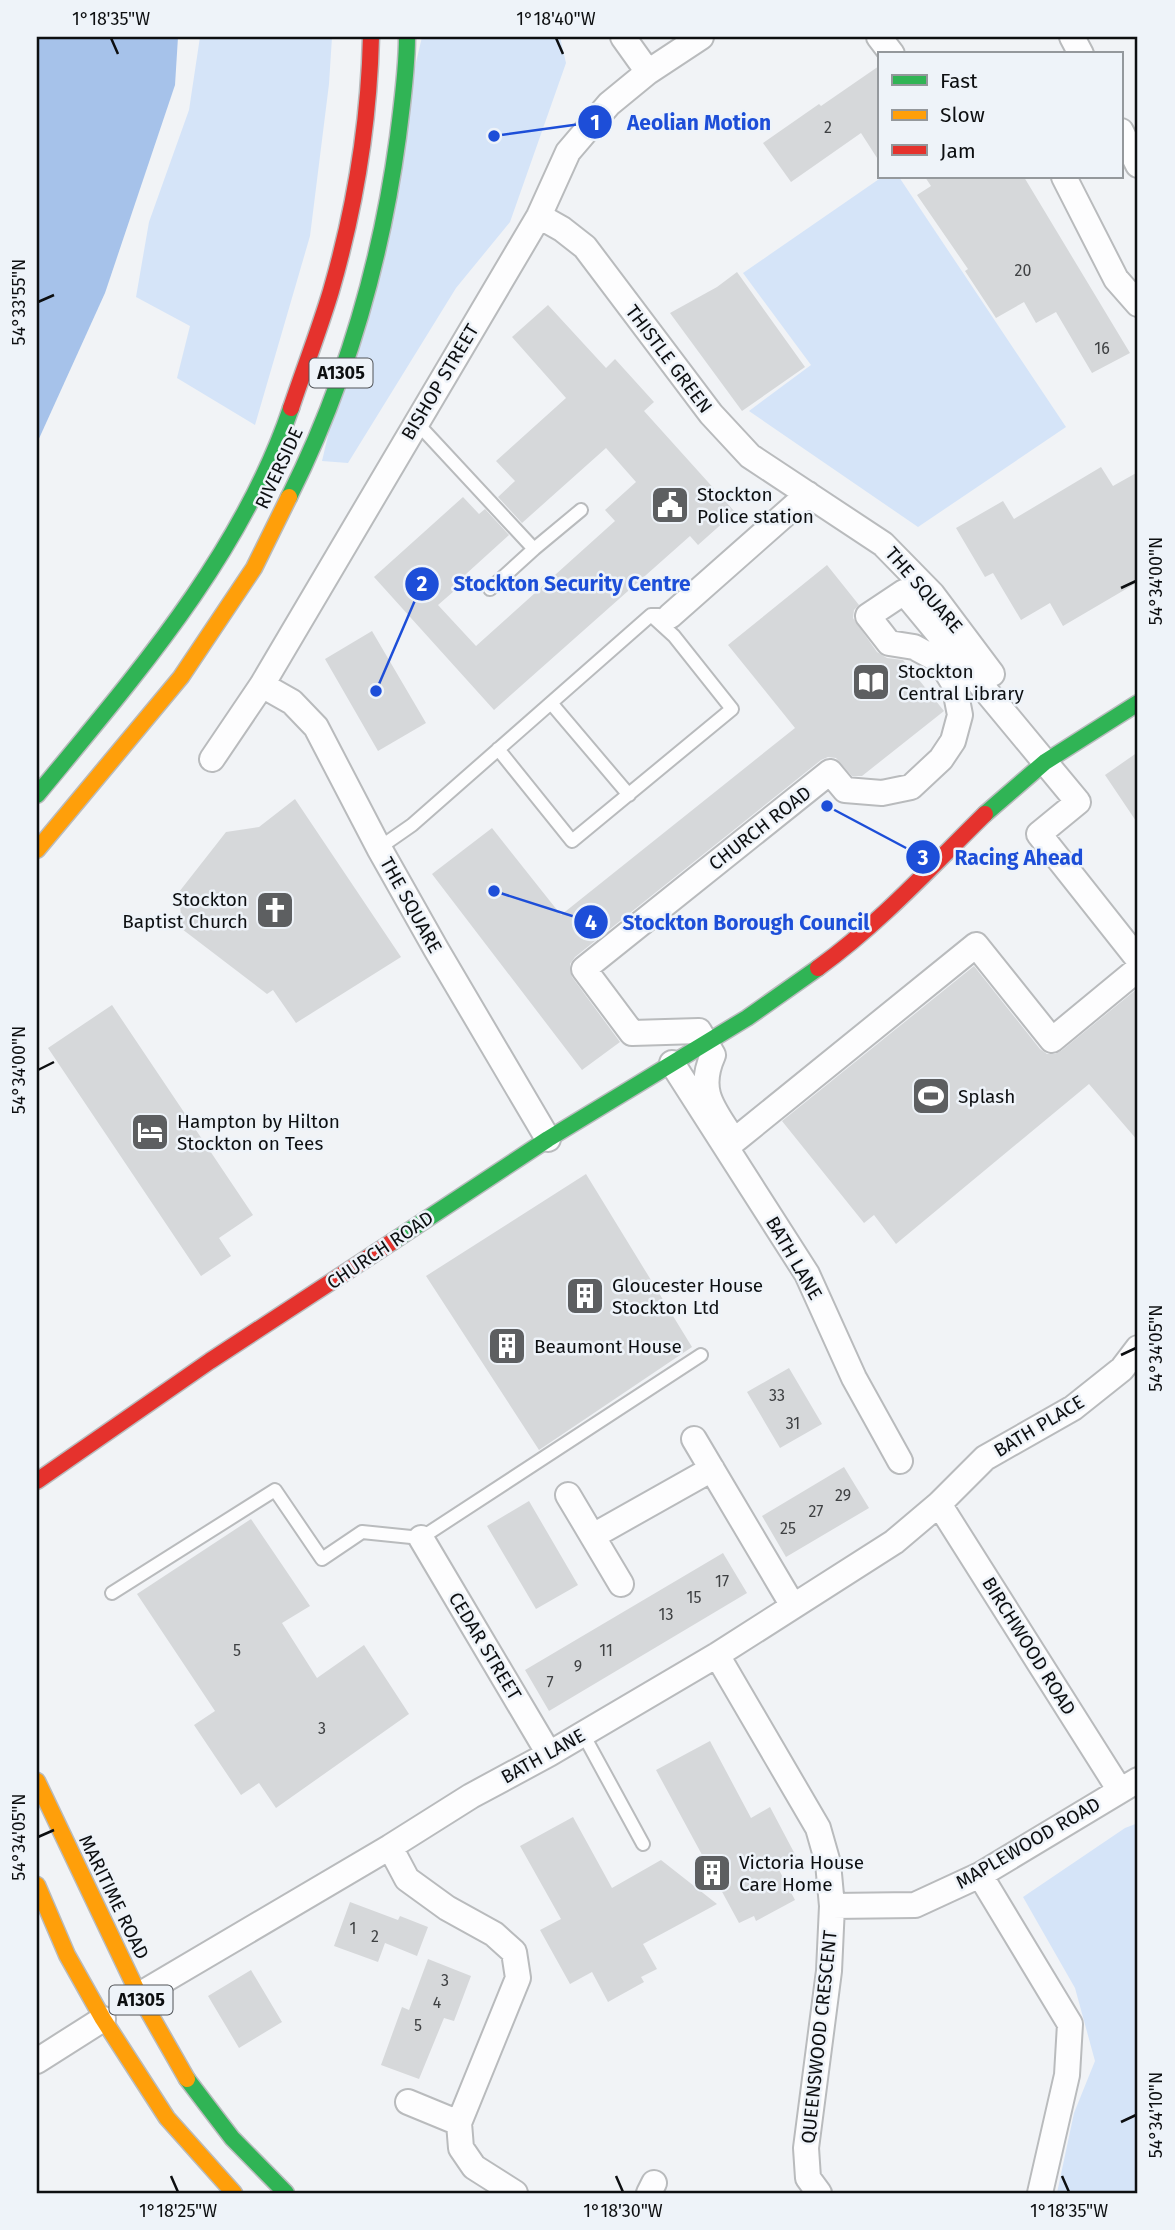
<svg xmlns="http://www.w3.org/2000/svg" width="1175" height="2230" font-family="'Fira Sans',sans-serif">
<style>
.green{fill:#d5e4f8}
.water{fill:#a6c2ea}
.building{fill:#d6d8da}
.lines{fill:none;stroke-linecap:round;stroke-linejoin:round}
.lane-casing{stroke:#b9bbbd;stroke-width:16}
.street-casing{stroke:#b9bbbd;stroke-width:28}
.fast-casing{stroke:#b9bbbd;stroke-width:19}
.slow-casing{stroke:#b9bbbd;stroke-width:19}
.jam-casing{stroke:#b9bbbd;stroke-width:19}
.lane{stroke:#fdfdfe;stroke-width:12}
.street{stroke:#fdfdfe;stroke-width:24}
.fast{stroke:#30b455;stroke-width:16}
.slow{stroke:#ff9f0a;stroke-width:16}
.jam{stroke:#e5322d;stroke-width:16}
.ticks{fill:none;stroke:#0d0f11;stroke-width:2.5}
.labels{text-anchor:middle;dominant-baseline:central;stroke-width:5;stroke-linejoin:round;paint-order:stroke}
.number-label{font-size:16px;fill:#3f4143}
.shield{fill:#eef3f9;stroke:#505357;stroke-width:2}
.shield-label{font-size:18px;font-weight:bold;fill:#0d0f11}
.street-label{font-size:19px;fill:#0d0f11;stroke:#eef3f9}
.poi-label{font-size:19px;fill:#0d0f11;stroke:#eef3f9;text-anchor:start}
.leader{fill:none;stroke:#1d4ed8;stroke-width:2.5}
.callout-dot{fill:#1d4ed8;stroke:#eef3f9;stroke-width:2.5}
.mark-label{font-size:21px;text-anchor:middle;font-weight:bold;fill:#fff}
.callout-label{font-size:21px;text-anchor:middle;font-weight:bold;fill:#1d4ed8;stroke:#eef3f9;stroke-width:5;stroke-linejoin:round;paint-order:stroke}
.neatline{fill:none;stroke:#0d0f11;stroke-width:2.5}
.ticks-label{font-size:18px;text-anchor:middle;fill:#0d0f11}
</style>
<rect width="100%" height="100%" fill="#f1f3f6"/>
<path class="green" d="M200,37h132l-3,47 -19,152 -55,189 -78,-47 13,-52 -54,-29 13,-75 40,-112z
M422,37h138l6,26 -56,159 -54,66 -108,175 -26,-2z
M882,177h17l167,250 -148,100 -169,-116 62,-46 -68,-92z
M1138,1823v370h-81l17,-80 21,-52 -20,-73 -52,-91 102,-69z"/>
<path class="water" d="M37,37h141l-3,48 -70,208 -68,150z"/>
<path class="building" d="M879,66v95l-18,-28 -70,49 -28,-39 56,-39 2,2z
M925,177h99l106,176 -38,20 -36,-61 -20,11 -12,-21 -28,16 -31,-47 3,-2 -51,-74 14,-9z
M737,272l68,95 -63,44 -72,-98 47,-26z
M548,305l58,63 9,-9 39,43 -10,9 91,101 -37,33 -8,-9 -196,174 -120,-133 89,-80 16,17 6,-5 24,26 -43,39 3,4 -31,27 38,41 139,-125 -10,-11 31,-28 -30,-34 -84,75 -24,-26 17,-16 -19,-20 70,-63 -54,-61z
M1101,467l12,19 25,-14v110l-75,44 -13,-23 -29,17 -28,-47 -8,4 -29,-49 47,-27 11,18z
M827,565l32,40 -5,5 -1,8 24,34 10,6 16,2 41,51 -82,65h-10l-16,-18 -8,-1 -7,3 -246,197 -5,7 2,13 48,65 -38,28 -150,-196 60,-46 69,87 234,-187 -67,-83z
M372,631l54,92 -48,28 -53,-92z
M1138,752v72l-33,-49z
M295,799l106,158 -105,66 -23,-33 -6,4 -85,-65 -3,-37 47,-60 33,-5z
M974,966l66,83 7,5h8l6,-3 77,-63v153l-49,-57 -193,160 -22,-29 -10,8 -82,-102z
M112,1005l141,210 -34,23 12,18 -30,20 -153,-228z
M586,1174l106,173 -153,103 -113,-174z
M789,1368l33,56 -42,24 -33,-56z
M844,1467l25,41 -83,49 -24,-41z
M529,1501l49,84 -42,24 -49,-83z
M251,1519l59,87 -28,17 35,55 47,-33 45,69 -133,94 -17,-25 -18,12 -47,-70 21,-14 -78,-117z
M723,1553l24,40 -198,118 -24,-41z
M710,1741l41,77 19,-11 28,53 -19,10 16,30 -39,21 -2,-5 -15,7 -83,-153z
M573,1817l39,71 49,-28 56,44 -74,40 14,25 -16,8 3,5 -36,20 -16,-30 -22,12 -30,-54 21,-11 -41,-73z
M350,1902l48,18 2,-4 28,11 -11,29 -32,-13 -7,19 -44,-16z
M428,1959l43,17 -17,45 -10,-3 -25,61 -38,-14 21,-58 7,3z
M251,1970l31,52 -43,26 -31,-52z"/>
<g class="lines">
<defs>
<path id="lane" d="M416,422l118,127 47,-39
M490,589l44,-40
M551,703l78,92
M498,749l74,92 160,-132 -58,-73 -23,-21
M379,848l33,-23 239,-210h8
M112,1593l163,-103 47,69 40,-27 59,6 280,-183
M583,1734l60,110"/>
<path id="street" d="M623,37l25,35
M879,37l13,17
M1072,37l9,17
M1121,131l17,34
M1064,177l52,102 22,25
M539,216l23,13 23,18 126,167 39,42 133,88 49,50 60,80
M670,616l138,-122
M262,685l30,17 24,25 63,121 57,101 112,190
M212,759l50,-74 277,-469 29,-64 41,-48 39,-32 53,-35
M1138,959l-99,-125 39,-32 -174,-210 -36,24 21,27 25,4 26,14 14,23 6,31 -7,26 -12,18 -30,28 -29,6 -37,-3 -15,-18 -246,197 48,64 67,-2 14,24c-17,38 2,55 21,86l242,-196 76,95 86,-71
M672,1063l135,211 47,104 46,83
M694,1439l99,167
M568,1495l53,89
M939,1504l180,285
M593,1536l119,-67
M421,1538l128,216
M717,1655l101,173 10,35 4,43 -3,65 -23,177 2,30 11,15
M390,1847l17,32 40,29 47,26 20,18 4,26 -59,145 2,25 13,19 41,26
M980,1875l90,149 -3,51 -27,118
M832,1906l83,-1 65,-30 158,-95
M139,1995l251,-148 81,-51 78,-42 168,-99 177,-113 45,-38 46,-46 88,-50 49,-39 16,-21
M37,2061l66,-42
M408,2102l51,21
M649,2193l5,-10"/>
<path id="fast" d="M289,497c56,-112 92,-235 109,-360 4,-33 9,-66 9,-100
M37,795c97,-118 204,-239 254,-387
M985,814l60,-52 93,-59
M392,1242l156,-103 199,-121 71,-50
M187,2079l45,59 54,55"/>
<path id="slow" d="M37,850l144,-173 73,-109 35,-71
M37,1781l102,214 48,84
M37,1885l30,70 36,64 64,99 67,75"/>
<path id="jam" d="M291,408c13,-39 28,-77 40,-117 24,-83 38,-168 40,-254
M818,968c61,-44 113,-101 167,-154
M37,1481l173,-120 182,-119"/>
</defs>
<use href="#lane" class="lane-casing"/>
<use href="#street" class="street-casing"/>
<use href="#fast" class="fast-casing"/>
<use href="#slow" class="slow-casing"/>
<use href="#jam" class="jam-casing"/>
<use href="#lane" class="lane"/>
<use href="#street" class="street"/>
<use href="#fast" class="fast"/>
<use href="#slow" class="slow"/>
<use href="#jam" class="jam"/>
</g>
<path class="ticks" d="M111,38l7,16M556,38l7,16M38,302l16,-7M1121,588l15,-7M38,1070l16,-8M1121,1355l15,-7M38,1837l16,-7M1121,2122l15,-7M171,2176l7,16M616,2176l7,16M1062,2176l7,16"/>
<defs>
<symbol id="civic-square" viewBox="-11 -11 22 22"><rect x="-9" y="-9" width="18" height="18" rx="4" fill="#5d5f61" stroke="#eef3f9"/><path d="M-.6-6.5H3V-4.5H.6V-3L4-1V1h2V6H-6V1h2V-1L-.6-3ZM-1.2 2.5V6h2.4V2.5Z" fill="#fff"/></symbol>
<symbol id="library-square" viewBox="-11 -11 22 22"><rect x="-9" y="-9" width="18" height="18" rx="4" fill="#5d5f61" stroke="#eef3f9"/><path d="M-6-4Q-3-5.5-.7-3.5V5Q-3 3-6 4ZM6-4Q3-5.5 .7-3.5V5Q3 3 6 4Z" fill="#fff"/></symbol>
<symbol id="church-square" viewBox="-11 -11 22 22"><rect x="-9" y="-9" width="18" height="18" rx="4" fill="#5d5f61" stroke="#eef3f9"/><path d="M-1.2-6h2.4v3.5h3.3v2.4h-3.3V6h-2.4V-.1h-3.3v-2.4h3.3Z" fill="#fff"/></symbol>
<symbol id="stadium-square" viewBox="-11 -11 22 22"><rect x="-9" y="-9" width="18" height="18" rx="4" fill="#5d5f61" stroke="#eef3f9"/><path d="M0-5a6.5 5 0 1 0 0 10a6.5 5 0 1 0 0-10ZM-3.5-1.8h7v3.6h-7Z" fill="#fff"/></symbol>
<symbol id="hotel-square" viewBox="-11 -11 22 22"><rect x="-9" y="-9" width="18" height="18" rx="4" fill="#5d5f61" stroke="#eef3f9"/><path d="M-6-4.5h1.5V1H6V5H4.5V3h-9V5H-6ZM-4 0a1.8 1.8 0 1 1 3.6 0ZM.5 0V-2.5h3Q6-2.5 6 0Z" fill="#fff"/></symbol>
<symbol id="building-square" viewBox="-11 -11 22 22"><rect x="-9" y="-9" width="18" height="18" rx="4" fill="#5d5f61" stroke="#eef3f9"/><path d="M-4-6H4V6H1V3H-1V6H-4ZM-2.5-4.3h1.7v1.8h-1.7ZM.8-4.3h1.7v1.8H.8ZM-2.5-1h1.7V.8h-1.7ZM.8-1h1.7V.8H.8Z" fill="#fff"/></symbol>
</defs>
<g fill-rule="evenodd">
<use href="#civic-square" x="648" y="483" width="44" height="44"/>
<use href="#library-square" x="849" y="660" width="44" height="44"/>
<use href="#church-square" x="253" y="888" width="44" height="44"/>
<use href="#stadium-square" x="909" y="1074" width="44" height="44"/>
<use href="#hotel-square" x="128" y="1110" width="44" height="44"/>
<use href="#building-square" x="563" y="1274" width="44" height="44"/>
<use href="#building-square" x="485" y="1324" width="44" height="44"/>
<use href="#building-square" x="690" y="1851" width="44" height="44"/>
</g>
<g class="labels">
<g class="number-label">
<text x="828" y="127">2</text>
<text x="1023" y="270">20</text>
<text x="1102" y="348">16</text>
<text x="777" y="1395">33</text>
<text x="793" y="1423">31</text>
<text x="843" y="1495">29</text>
<text x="816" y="1511">27</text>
<text x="788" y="1528">25</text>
<text x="722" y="1581">17</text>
<text x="694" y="1597">15</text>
<text x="666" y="1614">13</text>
<text x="237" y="1650">5</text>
<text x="606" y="1650">11</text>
<text x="578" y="1666">9</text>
<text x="550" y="1682">7</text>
<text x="322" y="1728">3</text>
<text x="353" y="1928">1</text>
<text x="375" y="1936">2</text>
<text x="445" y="1980">3</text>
<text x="437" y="2002">4</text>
<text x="418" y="2025">5</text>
</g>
<g class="shield">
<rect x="309.5" y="358.5" width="63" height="29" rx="5"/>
<rect x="109.5" y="1985.5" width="63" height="29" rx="5"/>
</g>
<g class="shield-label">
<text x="341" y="373">A1305</text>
<text x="141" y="2000">A1305</text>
</g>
<g class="street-label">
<text transform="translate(669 359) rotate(53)">THISTLE GREEN</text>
<text transform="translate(440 382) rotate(-59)">BISHOP STREET</text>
<text transform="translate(279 468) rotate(-65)">RIVERSIDE</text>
<text transform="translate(924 590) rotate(49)">THE SQUARE</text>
<text transform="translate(760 828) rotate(-38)">CHURCH ROAD</text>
<text transform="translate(411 905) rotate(61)">THE SQUARE</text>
<text transform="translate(380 1250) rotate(-34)">CHURCH ROAD</text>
<text transform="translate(794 1258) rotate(60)">BATH LANE</text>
<text transform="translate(1039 1426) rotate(-31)">BATH PLACE</text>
<text transform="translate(485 1646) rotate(59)">CEDAR STREET</text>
<text transform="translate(1029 1646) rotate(58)">BIRCHWOOD ROAD</text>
<text transform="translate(543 1756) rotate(-29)">BATH LANE</text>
<text transform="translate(1028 1843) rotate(-30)">MAPLEWOOD ROAD</text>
<text transform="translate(114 1897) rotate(64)">MARITIME ROAD</text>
<text transform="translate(819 2037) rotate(-84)">QUEENSWOOD CRESCENT</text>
</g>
<g class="poi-label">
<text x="697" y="494">Stockton<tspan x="697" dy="22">Police station</tspan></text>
<text x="898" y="671">Stockton<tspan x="898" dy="22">Central Library</tspan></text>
<text x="248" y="899" text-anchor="end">Stockton<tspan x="248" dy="22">Baptist Church</tspan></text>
<text x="958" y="1096">Splash</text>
<text x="177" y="1121">Hampton by Hilton<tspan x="177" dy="22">Stockton on Tees</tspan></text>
<text x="612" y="1285">Gloucester House<tspan x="612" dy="22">Stockton Ltd</tspan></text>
<text x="534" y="1346">Beaumont House</text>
<text x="739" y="1862">Victoria House<tspan x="739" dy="22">Care Home</tspan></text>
</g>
</g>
<path class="leader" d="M494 136L595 122M376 691L422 584M827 806L923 857M494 891L591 922"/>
<g class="callout-dot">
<circle cx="494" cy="136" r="7"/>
<circle cx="376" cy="691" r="7"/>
<circle cx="827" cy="806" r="7"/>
<circle cx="494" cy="891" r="7"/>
<circle cx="595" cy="122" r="18"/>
<circle cx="422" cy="584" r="18"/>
<circle cx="923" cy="857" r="18"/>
<circle cx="591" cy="922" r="18"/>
</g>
<g class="mark-label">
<text x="595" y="130">1</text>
<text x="422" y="591">2</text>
<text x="923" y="865">3</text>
<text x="591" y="930">4</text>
</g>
<g class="callout-label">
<text x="699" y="130">Aeolian Motion</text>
<text x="572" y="591">Stockton Security Centre</text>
<text x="1019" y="865">Racing Ahead</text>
<text x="746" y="930">Stockton Borough Council</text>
</g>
<rect width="1175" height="2230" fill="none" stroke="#eef3f9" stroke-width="77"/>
<rect x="878" y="52" width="245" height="126" fill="#eef3f9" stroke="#94989c" stroke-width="2"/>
<rect x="892" y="75" width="35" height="10" fill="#30b455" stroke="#94989c" stroke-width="2"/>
<text x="940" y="88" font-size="21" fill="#0d0f11">Fast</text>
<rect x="892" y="110" width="35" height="10" fill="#ff9f0a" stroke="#94989c" stroke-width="2"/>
<text x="940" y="122" font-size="21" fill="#0d0f11">Slow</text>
<rect x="892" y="145" width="35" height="10" fill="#e5322d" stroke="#94989c" stroke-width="2"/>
<text x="940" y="158" font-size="21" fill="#0d0f11">Jam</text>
<rect x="38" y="38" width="1098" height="2154" class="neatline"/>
<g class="ticks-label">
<text x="111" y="25">1°18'35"W</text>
<text x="556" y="25">1°18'40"W</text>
<text transform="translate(19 302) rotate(-90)" y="6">54°33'55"N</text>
<text transform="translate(1156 581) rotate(-90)" y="6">54°34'00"N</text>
<text transform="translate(19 1070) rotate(-90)" y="6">54°34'00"N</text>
<text transform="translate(1156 1348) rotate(-90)" y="6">54°34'05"N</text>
<text transform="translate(19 1837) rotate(-90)" y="6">54°34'05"N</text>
<text transform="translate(1156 2115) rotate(-90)" y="6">54°34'10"N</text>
<text x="178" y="2217">1°18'25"W</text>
<text x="623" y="2217">1°18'30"W</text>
<text x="1069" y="2217">1°18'35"W</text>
</g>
</svg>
